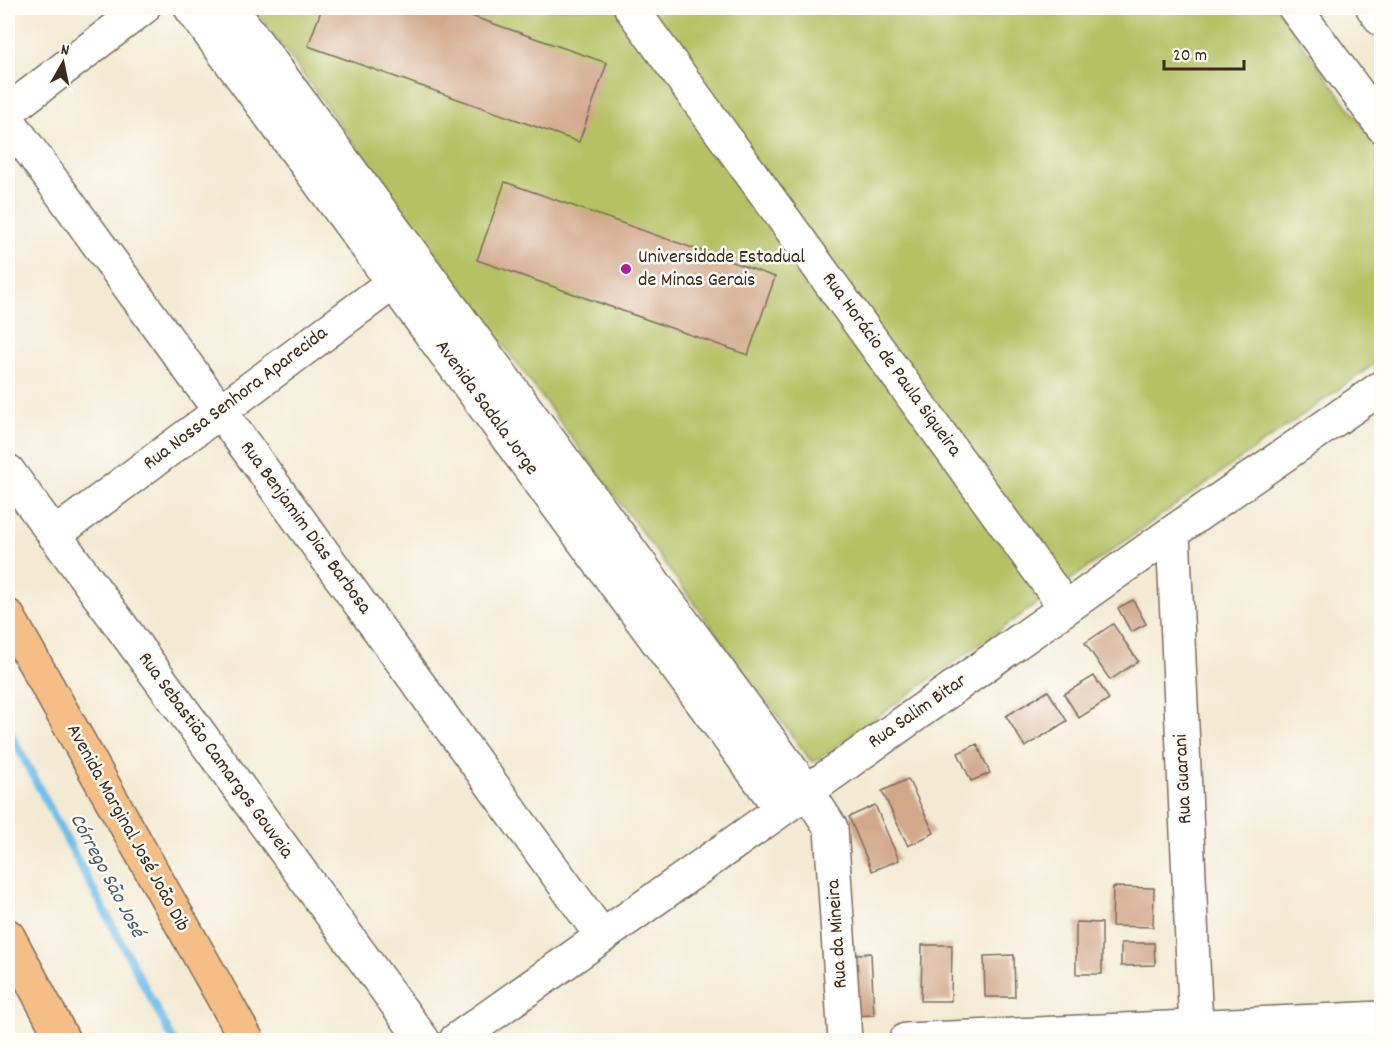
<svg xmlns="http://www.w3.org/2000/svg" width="1389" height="1048" font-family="Dekko,sans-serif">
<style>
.green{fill:#b5c163;stroke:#787640;stroke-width:1.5}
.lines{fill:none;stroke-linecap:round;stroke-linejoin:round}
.stream{stroke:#71bfeb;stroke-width:8}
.building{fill:#d2a78a}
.minor-casing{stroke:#7b6d5d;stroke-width:36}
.major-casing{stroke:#7b6d5d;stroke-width:36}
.minor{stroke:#fff;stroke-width:33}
.major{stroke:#f6be87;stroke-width:33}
.poi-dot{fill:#b5179e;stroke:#fdfcf7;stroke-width:2}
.labels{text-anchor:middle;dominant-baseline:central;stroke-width:5;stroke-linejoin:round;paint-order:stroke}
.poi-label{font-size:20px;fill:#3b2a1e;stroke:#fdfcf7;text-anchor:start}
.street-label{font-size:20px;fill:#3b2a1e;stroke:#fdfcf7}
.water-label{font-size:21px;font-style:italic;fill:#4e5e66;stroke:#fdfcf7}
</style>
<rect width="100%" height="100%" fill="#fdfcf7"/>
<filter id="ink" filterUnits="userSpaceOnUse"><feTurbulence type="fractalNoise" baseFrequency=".0167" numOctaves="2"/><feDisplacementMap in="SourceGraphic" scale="12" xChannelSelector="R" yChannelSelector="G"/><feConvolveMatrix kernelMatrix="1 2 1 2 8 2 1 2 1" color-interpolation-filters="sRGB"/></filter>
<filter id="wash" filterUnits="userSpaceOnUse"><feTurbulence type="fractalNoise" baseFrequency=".008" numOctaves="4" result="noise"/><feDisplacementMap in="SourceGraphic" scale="24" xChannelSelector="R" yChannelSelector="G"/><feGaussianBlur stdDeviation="1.35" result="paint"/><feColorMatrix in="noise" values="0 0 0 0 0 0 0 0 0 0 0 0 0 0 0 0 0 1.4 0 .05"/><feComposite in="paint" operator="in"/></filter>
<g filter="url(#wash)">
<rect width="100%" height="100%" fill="#f3ead3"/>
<path class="green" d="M254,8h1022l105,143v208l-567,403 -4,-2z"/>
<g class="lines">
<path class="stream" d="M8,729l165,311"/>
</g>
<g id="blocks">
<path class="building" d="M322,8h126l159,55 -28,79 -271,-96z
M505,182l270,95 -27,78 -271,-95z
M1133,600l13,24 -15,8 -13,-24z
M1113,624l25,37 -28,19 -25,-37z
M1094,676l15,23 -30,19 -15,-24z
M1048,691l19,30 -42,26 -19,-31z
M977,744l13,29 -19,8 -13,-28z
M908,779l26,54 -26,13 -26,-55z
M875,805l24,55 -27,11 -23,-54z
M1113,887l41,1 -1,39 -41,-1z
M1076,922l26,1v51h-26z
M1121,943h33l1,22 -34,1z
M922,945h30l-1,56h-30z
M871,953l3,62 -23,1 -4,-61z
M1014,955l1,42h-30l-1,-41z"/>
</g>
</g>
<g filter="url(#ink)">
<use href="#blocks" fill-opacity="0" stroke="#7b6d5d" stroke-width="1.5"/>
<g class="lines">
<defs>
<path id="minor" d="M191,8l590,801
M231,8l576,783 24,37 14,212
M631,8l435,600
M1295,8l87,118
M1373,8l9,12
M8,111l135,-103
M8,120l594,816
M8,471l415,569
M1173,532l23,495
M54,535l356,-265
M456,1040l717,-508 209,-145
M906,1040l476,-22"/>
<path id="major" d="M8,616l239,424
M8,936l55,104"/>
</defs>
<use href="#minor" class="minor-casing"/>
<use href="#major" class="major-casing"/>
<use href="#minor" class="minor"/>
<use href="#major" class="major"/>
</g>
</g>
<circle class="poi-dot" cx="626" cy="269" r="6"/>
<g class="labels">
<g class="poi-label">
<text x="638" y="258">Universidade Estadual<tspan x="638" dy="23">de Minas Gerais</tspan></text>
</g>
<g class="street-label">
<text transform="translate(891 365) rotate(54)">Rua Horácio de Paula Siqueira</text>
<text transform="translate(236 399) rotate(-37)">Rua Nossa Senhora Aparecida</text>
<text transform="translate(486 408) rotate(54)">Avenida Sadala Jorge</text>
<text transform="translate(305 528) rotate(54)">Rua Benjamim Dias Barbosa</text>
<text transform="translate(918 712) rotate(-35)">Rua Salim Bitar</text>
<text transform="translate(215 756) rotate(54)">Rua Sebastião Camargos Gouveia</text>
<text transform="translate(1184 779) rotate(-93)">Rua Guarani</text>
<text transform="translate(127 828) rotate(61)">Avenida Marginal José João Dib</text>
<text transform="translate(838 934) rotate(-94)">Rua da Mineira</text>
</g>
<g class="water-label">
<text transform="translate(106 876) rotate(62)">Córrego São José</text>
</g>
</g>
<rect width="1389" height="1048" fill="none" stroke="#fdfcf7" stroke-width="30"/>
<g transform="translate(63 63) rotate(9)" stroke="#fdfcf7" stroke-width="4.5" paint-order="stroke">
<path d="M0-4.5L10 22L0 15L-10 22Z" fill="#3b2a1e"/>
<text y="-9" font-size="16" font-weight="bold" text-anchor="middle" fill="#3b2a1e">N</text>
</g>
<path d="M1164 60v9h80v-9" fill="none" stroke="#3b2a1e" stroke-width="3"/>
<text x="1173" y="60" font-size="18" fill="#3b2a1e" stroke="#fdfcf7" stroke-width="4.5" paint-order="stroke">20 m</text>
</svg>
